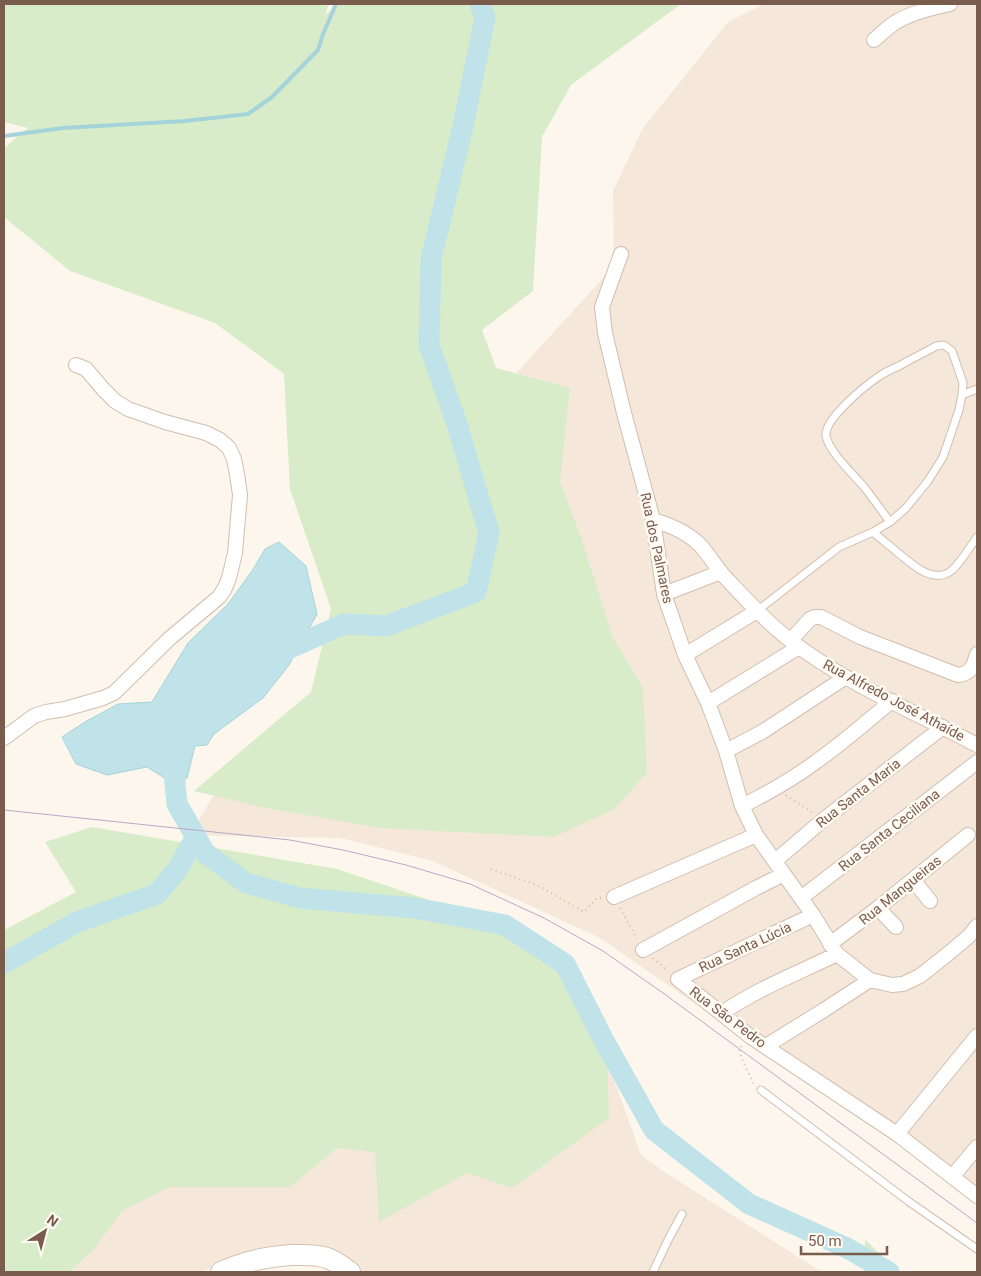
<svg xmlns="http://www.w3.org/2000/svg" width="981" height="1276" font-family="Roboto,sans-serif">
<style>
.residential{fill:#f5e8da}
.green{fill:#d8ecc9}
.water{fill:#bfe3e8;stroke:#a5d3da}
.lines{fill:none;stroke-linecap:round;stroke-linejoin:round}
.stream{stroke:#a5d3da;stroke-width:4}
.river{stroke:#bfe3e8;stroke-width:21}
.lane-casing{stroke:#d1beb0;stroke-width:9}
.street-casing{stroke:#d1beb0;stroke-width:16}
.secondary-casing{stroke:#d6c0b0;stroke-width:22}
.path{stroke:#d9b8a5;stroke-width:2;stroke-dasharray:1 4;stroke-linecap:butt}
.lane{stroke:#fff;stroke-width:7}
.street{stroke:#fff;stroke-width:14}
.secondary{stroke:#fff;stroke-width:20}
.tram{stroke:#b9a8c9;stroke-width:1}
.labels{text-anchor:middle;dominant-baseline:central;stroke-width:5;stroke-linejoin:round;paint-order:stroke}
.street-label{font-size:14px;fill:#7a5c4d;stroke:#fffaf3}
</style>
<rect width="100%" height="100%" fill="#fdf6ec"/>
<path class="residential" d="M765,4h212v1195l-377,-261 -167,-77 -92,-23 -151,-3 22,-37 70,-59 235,-92 53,-141 -16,-27 -75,-65 135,-148 -1,-75 30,-63 86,-107z
M590,1013l51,142 22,16 159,101h-463l-18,-18 -52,-9 -60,13 -27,14h-198v-222z"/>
<path class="green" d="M4,4h325l-4,11 13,-11h343l-110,81 -29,52 -9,154 -51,39 14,38 74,20 -10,93 21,56 32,101 30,50 4,85 -33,36 -60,28 -174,-9 -119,-21 -67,-16 117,-99 20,-83 -41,-120 -6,-115 -69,-51 -145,-52 -66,-54v-69l24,-20 -24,-6z
M92,827l245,42 199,67 70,84 3,98 -97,70 -45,-15 -88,49 -4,-70 -38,-4 -47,39h-121l-46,23 -30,40 -24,22h-65v-342l72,-38 -31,-50z
M865,1239l32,33h-33z"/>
<path class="water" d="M279,542l27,24 11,48 -28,51 -26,33 -49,36 -7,11 -12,1 -8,32 -19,10 -2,-9 -19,-12 -40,8 -31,-11 -14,-27 23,-15 33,-18 34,-2 36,-59 40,-39 24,-33 13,-22z"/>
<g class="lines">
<path class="stream" d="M4,136l59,-8 122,-7 63,-7 24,-17 46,-47 5,-16 13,-30"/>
<path class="river" d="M277,658l11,-9 56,-25 42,2 90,-34 13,-59 -32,-109 -28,-79 2,-86 32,-133 22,-108 -5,-14
M176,758l-3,5 4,41 28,49 41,30 54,15 115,10 90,17 60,39 37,73 52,93 95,74 98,44 42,24
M4,963l73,-41 80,-28 20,-24 19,-33"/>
<defs>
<path id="lane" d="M962,395l15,-6
M873,532c8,7 16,13 24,20 14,11 35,33 54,19 8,-6 19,-24 26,-34
M757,611l82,-64 34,-15 17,-10 16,-14 22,-27 15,-24 16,-47 3,-15 1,-12 -11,-32 -8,-6 -8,1c-12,7 -25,13 -37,20 -7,3 -14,6 -21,11 -13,9 -54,42 -52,59 3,16 28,39 39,52 8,11 17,23 25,34
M761,1090l147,111 69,48
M653,1272l15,-32 14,-26"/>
<path id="street" d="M874,40c7,-6 14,-13 22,-18 17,-10 36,-14 54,-18
M621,254l-19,53 3,26 19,80 29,107 11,74 21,61 23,48 18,48 16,55 14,29 57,80 24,39 33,26 22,5 11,-1 17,-8 29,-23 20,-17 8,-10
M653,520c17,5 34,12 47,25 8,9 15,20 23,30 22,23 43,47 68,66 56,43 124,71 186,104
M664,594l57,-22
M791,640l19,-21 5,-2h6l39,20 98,38c13,-1 16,-10 19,-21
M685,655l72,-44
M708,703l91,-56
M4,738l30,-22 12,-4 19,-3 38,-11 11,-5 55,-54 50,-42 6,-9 4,-10 6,-25 5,-58 -3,-21 -3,-15 -5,-11 -9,-8 -14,-7 -41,-11 -37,-13 -13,-8 -12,-12 -17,-20 -10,-4
M726,751l36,-19 84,-55
M742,806c26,-13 51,-27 75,-45 26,-18 50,-40 75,-60
M775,861l48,-41 120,-93
M913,880l17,21
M614,897l142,-62
M801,898l176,-136
M878,908l18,19
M813,915l-135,64 73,58 146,97 80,62
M830,944l48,-36 90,-73
M643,950l113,-62 28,-14
M722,1013c35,-24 76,-40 115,-59
M766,1046l58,-36 46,-30
M897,1134l80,-98
M952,1177l25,-30"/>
<path id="secondary" d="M221,1272c25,-11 44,-15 71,-17 12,0 24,-1 35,3 9,3 16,9 23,14"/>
</defs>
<use href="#lane" class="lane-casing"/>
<use href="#street" class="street-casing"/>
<use href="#secondary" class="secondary-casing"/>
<path class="path" d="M786,795l27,18
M491,869l46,16 47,27 13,-14h5
M620,908l17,31
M653,958l15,13
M741,1046l-2,3c2,12 10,24 15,36"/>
<use href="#lane" class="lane"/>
<use href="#street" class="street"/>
<use href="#secondary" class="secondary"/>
<path class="tram" d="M4,810l286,30 53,10 63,15 64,19 74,34 59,33 60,42 314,230"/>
</g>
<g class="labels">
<g class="street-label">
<text transform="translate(657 548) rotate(78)">Rua dos Palmares</text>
<text transform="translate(894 700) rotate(28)">Rua Alfredo José Athaíde</text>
<text transform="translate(858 793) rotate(-38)">Rua Santa Maria</text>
<text transform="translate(889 830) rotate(-38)">Rua Santa Ceciliana</text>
<text transform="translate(900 890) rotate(-39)">Rua Mangueiras</text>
<text transform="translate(745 947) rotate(-25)">Rua Santa Lúcia</text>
<text transform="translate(728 1017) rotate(37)">Rua São Pedro</text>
</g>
</g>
<rect width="981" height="1276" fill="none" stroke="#7a5c4d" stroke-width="10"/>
<g transform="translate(45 1231) rotate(36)" stroke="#fffaf3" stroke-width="4" paint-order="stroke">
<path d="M0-4L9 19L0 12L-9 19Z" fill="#7a5c4d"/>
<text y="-8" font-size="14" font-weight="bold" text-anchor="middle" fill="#7a5c4d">N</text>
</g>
<path d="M801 1246v8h86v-8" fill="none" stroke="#7a5c4d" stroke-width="2.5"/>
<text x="808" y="1246" font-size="15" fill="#7a5c4d" stroke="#fffaf3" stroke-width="4" paint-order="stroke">50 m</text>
</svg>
